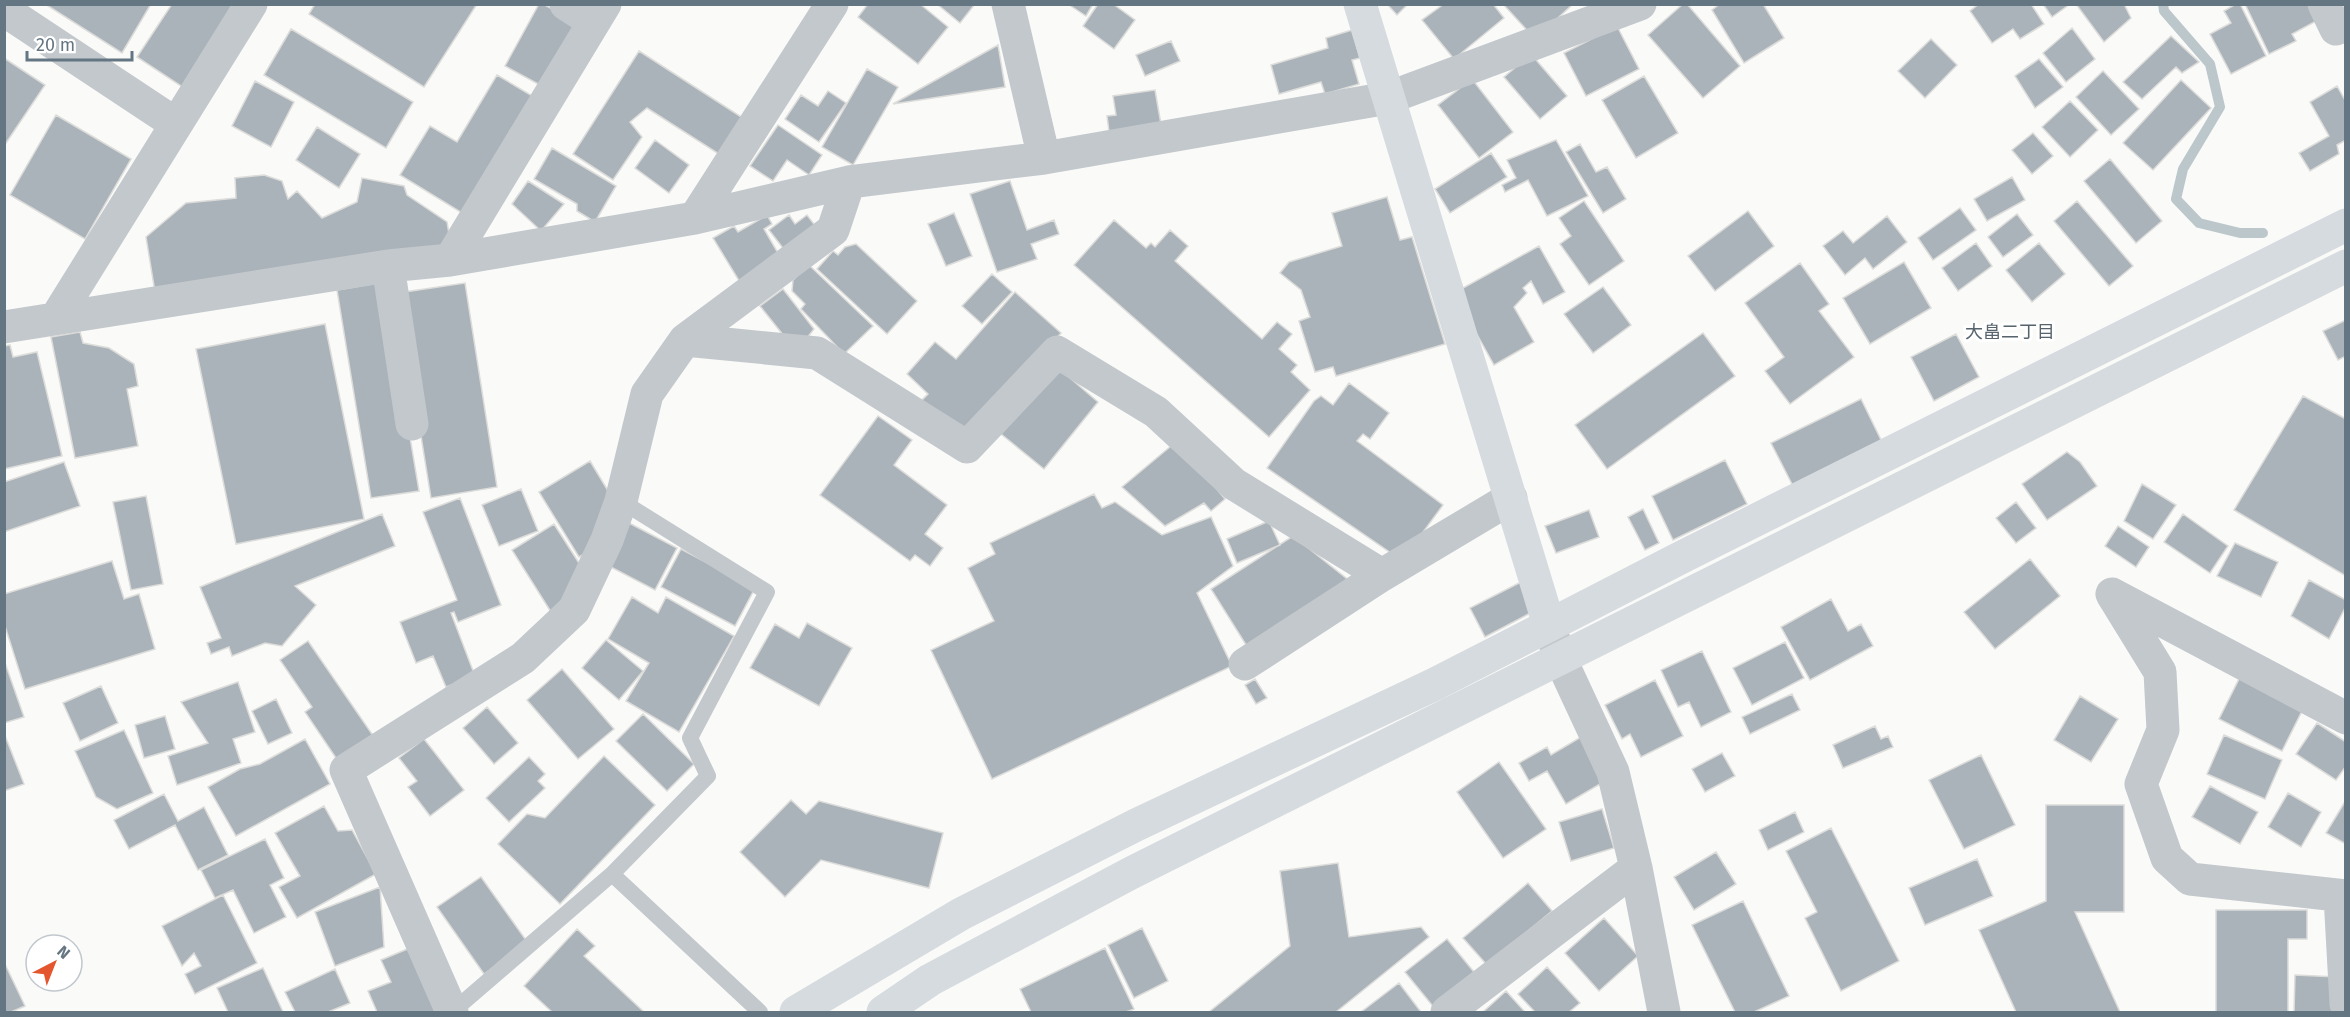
<svg xmlns="http://www.w3.org/2000/svg" width="2350" height="1017" font-family="'Fira Sans','Noto Sans JP',sans-serif">
<style>
.lines{fill:none;stroke-linecap:round;stroke-linejoin:round}
.stream{stroke:#bbc7cb;stroke-width:10}
.building{fill:#aab3b9;stroke:#dcdcda;stroke-width:1.5}
.lane{stroke:#c3c8cc;stroke-width:16}
.street{stroke:#c3c8cc;stroke-width:33}
.secondary{stroke:#d6dbdf;stroke-width:33}
.labels{text-anchor:middle;dominant-baseline:central;stroke-width:6;stroke-linejoin:round;paint-order:stroke}
.neighbourhood-label{font-size:18px;fill:#57646e;stroke:#fff}
</style>
<rect width="100%" height="100%" fill="#fafaf8"/>
<g class="lines">
<path class="stream" d="M2163,4l1,7 46,53 10,43 -37,62 -7,30 23,24 41,10h23"/>
</g>
<path class="building" d="M45,4h106l-29,49z
M172,4h67l-55,84 -47,-31z
M315,4h162l-53,83 -115,-73z
M539,4h4l55,30 -34,64 -59,-32z
M868,4h52l28,23 -30,37 -60,-47z
M937,4h38l-15,19z
M1068,4h25l-7,12z
M1098,4h15l22,16 -21,29 -31,-23z
M1387,4h21l-11,11z
M1444,4h49l11,14 -50,41 -32,-39z
M1503,4h70l-38,35z
M1683,4h4l53,62 -37,32 -55,-63z
M1720,4h43l21,34 -40,25 -32,-53z
M1979,4h52l13,20 -24,15 -7,-10 -21,14 -22,-32z
M2043,4h27l-18,13z
M2076,4h48l7,14 -27,24z
M2236,4h4l26,52 -35,18 -21,-40 21,-11 -7,-12z
M2245,4h68l7,15 -28,15 4,7 -27,13z
M1617,26l22,43 -53,27 -22,-43z
M2072,28l23,31 -29,23 -23,-29z
M291,29l122,73 -27,46 -122,-73z
M1352,30l8,28 -8,2 7,24 -34,10 -4,-12 -42,12 -8,-29 57,-17 -2,-10z
M2171,36l28,26 -17,11 -6,-6 -34,32 -19,-17z
M1931,39l26,26 -32,33 -27,-27z
M1171,41l9,20 -35,15 -9,-21z
M998,45l7,42 -112,17z
M639,51l107,69 -24,36 -75,-48 -17,14 12,15 -29,43 -40,-26z
M1531,54l36,42 -27,23 -36,-42z
M4,58l41,27 -41,61z
M2039,59l24,28 -28,21 -20,-32z
M867,69l31,18 -45,78 -31,-18z
M2103,71l36,38 -28,26 -35,-38z
M497,75l59,35 -71,117 -85,-52 30,-49 27,16z
M1644,76l34,57 -42,25 -34,-58z
M1472,79l41,53 -34,26 -41,-53z
M2181,80l30,28 -58,62 -30,-27z
M255,81l39,21 -23,45 -39,-21z
M2337,86l9,16v38l-9,5 2,9 -29,17 -11,-18 30,-17 -19,-34z
M1155,90l7,40 -52,9 -3,-23 9,-1 -3,-19z
M828,91l18,12 -27,39 -34,-23 16,-24 17,11z
M2070,101l28,29 -28,27 -28,-30z
M56,115l75,44 -46,80 -75,-44z
M778,125l44,30 -13,20 -22,-15 -14,21 -23,-15z
M317,127l43,27 -21,34 -43,-28z
M2033,133l20,23 -21,18 -20,-24z
M655,140l34,25 -20,28 -34,-25z
M1556,140l32,56 -41,20 -19,-36 -23,12 -3,-7 14,-7 -9,-18z
M1580,144l16,28 11,-5 19,32 -23,14 -37,-61z
M552,148l64,38 -21,36 -18,-11v-7l-43,-25z
M1491,153l16,24 -57,36 -15,-24z
M2110,159l52,62 -26,22 -52,-62z
M264,175l18,6 6,18 9,-8 25,27 35,-16 5,-24 42,8 3,9 40,27 4,24 -296,46 -9,-55 40,-34 50,-5 -1,-20z
M2012,177l13,23 -38,21 -13,-22z
M528,181l36,23 -23,27 -29,-27z
M1010,181l17,49 27,-10 5,14 -28,10 6,15 -40,13 -27,-78z
M1387,197l13,43 12,-3 33,107 -109,32 -3,-9 -18,5 -16,-51 11,-4 -9,-27 -21,-17 9,-11 53,-16 -10,-33z
M1584,201l40,60 -35,24 -29,-41 11,-8 -12,-18z
M2077,201l56,65 -24,20 -55,-65z
M1960,208l16,22 -43,30 -15,-22z
M1748,211l26,35 -59,45 -27,-35z
M954,213l18,43 -26,10 -18,-42z
M2017,214l16,21 -30,22 -15,-20z
M767,215l5,9 -8,5 18,31 -41,24 -28,-46 21,-12 4,6z
M789,215l6,9 12,-9 13,17 -31,24 -20,-26z
M1887,216l20,26 -34,27 -8,-11 -20,17 -22,-29 20,-15 10,12z
M1114,220l32,28 5,-5 4,4 15,-17 18,16 -13,15 87,78 15,-17 15,12 -13,15 18,16 -6,7 19,18 -41,47 -195,-172z
M1976,243l16,23 -34,25 -16,-23z
M2039,243l26,31 -33,28 -26,-32z
M856,244l61,57 -30,33 -70,-65 16,-18 5,4 7,-8z
M1539,246l26,46 -22,12 -12,-23 -8,7 4,5 -13,14 20,35 -40,23 -40,-72z
M1904,262l27,46 -61,36 -27,-46z
M1800,263l29,41 -10,7 35,46 -64,47 -25,-33 19,-14 -39,-54z
M809,265l64,61 -29,28 -43,-45 4,-5 -13,-13 1,-11z
M992,274l20,18 -30,32 -20,-18z
M384,282l35,209 -48,7 -34,-208z
M465,283l32,204 -66,11 -33,-205z
M1603,287l28,38 -38,28 -29,-39z
M783,289l31,40 -11,14 -15,-2 -28,-35z
M1015,292l46,41 -95,109 -46,-40 8,-8 -21,-20 28,-32 21,17z
M2346,320v36l-8,4 -15,-29z
M325,324l39,195 -128,25 -40,-195z
M80,332l3,11 26,5 25,16 4,22 -11,3 11,57 -63,12 -24,-121z
M1703,333l32,43 -128,93 -32,-44z
M1956,334l23,43 -45,24 -23,-44z
M10,345l3,12 24,-5 25,104 -58,13v-123z
M1056,366l42,36 -54,67 -43,-35z
M1349,383l40,30 -19,26 -7,-5 -6,7 86,64 -39,53 -10,-3 -127,-87 47,-67 7,-5 12,9z
M2303,396l43,23v157l-112,-66z
M1861,399l21,43 -89,44 -22,-43z
M878,416l34,24 -18,25 53,40 -22,29 18,14 -13,18 -15,-11 -5,6 -90,-66z
M1177,441l48,58 -14,12 -7,-8 -39,23 -43,-39z
M2067,452l13,10 17,24 -50,34 -25,-36z
M1725,460l22,44 -74,36 -21,-44z
M590,461l26,43 -23,45 -14,8 -40,-65z
M64,462l16,44 -76,26v-50z
M2142,484l34,21 -23,34 -29,-18z
M521,489l17,42 -39,15 -17,-41z
M1094,494l8,14 13,-6 47,33 49,-18 22,49 -36,27 35,73 -240,113 -61,-129 63,-29 -26,-53 27,-14 -5,-11z
M146,496l17,88 -32,6 -18,-88z
M460,498l41,107 -43,17 -4,-10 -3,1 24,63 -29,11 -13,-31 -17,7 -16,-41 57,-22 -34,-88z
M2016,502l20,26 -20,15 -20,-25z
M1643,509l16,34 -14,7 -17,-33z
M1589,510l10,27 -43,16 -11,-27z
M382,514l13,32 -100,40 21,19 -34,41 -17,-3 -33,13 -3,-9 -18,7 -4,-11 14,-5 -21,-51z
M2183,514l45,32 -18,27 -46,-31z
M1269,521l11,24 -43,18 -10,-24z
M629,523l48,25 -22,42 -48,-25z
M554,524l32,50 -35,38 -39,-62z
M2118,526l31,21 -13,20 -31,-21z
M1293,536l58,46 -103,66 -37,-59z
M2235,543l43,19 -17,35 -44,-21z
M681,549l74,39 -20,38 -74,-39z
M2030,559l30,37 -65,53 -31,-37z
M112,561l12,38 15,-5 16,55 -130,40 -21,-66v-29z
M2309,580l37,20v6l-17,33 -38,-23z
M1521,582l15,28 -51,27 -15,-29z
M632,597l26,16 8,-16 68,39 -55,96 -53,-31 23,-38 -41,-24z
M1831,599l17,32 13,-7 12,22 -63,34 -29,-53z
M807,623l45,25 -33,58 -69,-38 25,-44 24,14z
M606,640l37,31 -24,29 -37,-32z
M308,641l66,96 -36,24 -33,-49 7,-5 -32,-47z
M1785,642l19,36 -52,27 -19,-37z
M1702,651l29,61 -30,15 -12,-25 -11,5 -17,-37z
M4,660l20,57 -20,6z
M562,669l52,60 -36,30 -51,-59z
M2241,675l63,32 -22,44 -63,-32z
M1255,679l12,19 -11,6 -11,-19z
M1655,680l28,56 -42,21 -11,-23 -8,5 -17,-34z
M238,682l17,50 -22,7 8,24 -64,22 -9,-29 40,-13 -27,-41z
M101,686l17,37 -38,18 -17,-38z
M1792,694l8,16 -50,24 -8,-17z
M2080,696l38,23 -27,43 -37,-22z
M276,699l16,34 -24,11 -16,-33z
M487,707l31,36 -24,21 -31,-36z
M643,714l51,50 -27,27 -51,-50z
M165,716l10,33 -31,9 -9,-33z
M2317,723l29,19v24l-10,14 -40,-26z
M1875,726l6,13 7,-3 5,11 -50,21 -10,-23z
M124,730l29,63 -36,16 -21,-12 -21,-46z
M4,733l20,51 -20,7z
M1586,734l26,43 -46,27 -19,-33 -18,10 -10,-18 28,-16 4,8z
M2224,735l58,25 -17,39 -58,-25z
M305,739l25,45 -94,52 -28,-49 32,-18 20,-5z
M424,739l40,51 -34,26 -22,-29 9,-6 -18,-23z
M1722,753l13,23 -30,16 -13,-23z
M1981,755l34,70 -51,24 -35,-69z
M604,756l51,49 -95,99 -62,-60 29,-30 18,4z
M529,757l16,17 -7,7 7,7 -36,34 -23,-24z
M1499,762l47,67 -43,29 -46,-66z
M2210,786l48,26 -18,32 -48,-27z
M2288,793l33,19 -20,35 -33,-20z
M164,794l14,27 26,-14 24,48 -30,15 -23,-45 -46,24 -15,-29z
M791,800l15,14 13,-13 124,32 -14,55 -108,-28 -36,37 -45,-45z
M2346,800v44l-20,-11z
M2046,805h78v107h-49l45,100h-104l-37,-82 67,-29z
M324,806l14,25 14,-1 24,44 -79,44 -18,-31 21,-11 -25,-43z
M1602,809l12,39 -43,13 -12,-39z
M1795,812l9,20 -36,18 -9,-20z
M1831,828l68,133 -58,30 -36,-73 12,-6 -31,-61z
M265,839l19,39 -14,7 16,32 -32,16 -21,-43 -18,8 -14,-28z
M1716,852l20,32 -42,26 -20,-33z
M1977,859l16,37 -68,29 -16,-37z
M1338,863l11,74 72,-10 8,10 -93,75h-127l81,-66 -10,-75z
M481,877l47,66 -44,31 -47,-67z
M1528,883l24,28 -65,54 -24,-27z
M380,887l4,60 -49,19 -20,-54z
M223,895l34,68 -62,31 -10,-20 16,-8 -7,-13 -12,13 -20,-40z
M1743,901l46,95 -35,16h-19l-43,-87z
M2216,910h91v29h-19v73h-72z
M1604,918l34,38 -39,35 -34,-38z
M1142,928l26,53 -34,17 -26,-53z
M577,929l18,17 -11,10 60,56h-92l-28,-26z
M1447,939l31,38 -42,33 -31,-38z
M417,945l27,67h-67l-9,-21 23,-9 -10,-22z
M1105,948l29,61 -8,3h-95l-11,-23z
M4,962l21,44 -14,6h-7z
M1547,967l33,36 -11,9h-34l-17,-18z
M263,968l20,44h-55l-11,-24z
M335,969l15,34 -22,9h-33l-10,-20z
M2295,975l42,2v35h-43z
M1399,983l22,29h-60z
M1506,991l19,21h-42z"/>
<g class="lines">
<path class="lane" d="M612,874l148,138
M453,1011l159,-137 96,-98 -18,-38 77,-146 -146,-91"/>
<path class="street" d="M566,4l28,18
M1008,4l36,154
M2324,4l12,25 10,-4
M4,10l172,114
M695,218l137,-214
M450,260l155,-256
M388,266l24,158
M56,318l195,-314
M4,327l384,-61 62,-6 245,-42 154,-36 195,-24 344,-60 252,-94
M685,340l132,13 150,94 90,-95 99,60 78,72 148,91 -137,89
M1382,575l129,-77
M1549,625l11,33 53,114 23,96 28,144
M2346,718l-234,-124 48,78 3,58 -22,54 26,74 23,21 156,17
M2340,896l6,108
M452,1012l-106,-242 177,-112 51,-48 33,-70 14,-39 26,-107 38,-54 148,-110 16,-48
M1447,1012l189,-144"/>
<path class="secondary" d="M1360,4l189,621
M796,1012l165,-98 175,-89 299,-141 251,-129 660,-330
M883,1012l47,-32 201,-107 1215,-607"/>
</g>
<g class="labels">
<g class="neighbourhood-label">
<text x="2010" y="332">大畠二丁目</text>
</g>
</g>
<rect width="2350" height="1017" fill="none" stroke="#657683" stroke-width="12"/>
<g transform="translate(54 963) rotate(42)"><circle r="28" fill="#ffffff" stroke="#c1c8cd" stroke-width="1.5"/>
<path d="M0-4.5L10 22L0 15L-10 22Z" fill="#e4572e"/>
<text y="-9" font-size="16" font-weight="bold" text-anchor="middle" fill="#657683">N</text>
</g>
<path d="M27 51v9h105v-9" fill="none" stroke="#657683" stroke-width="3"/>
<text x="36" y="51" font-size="18" fill="#657683" stroke="#ffffff" stroke-width="4.5" paint-order="stroke">20 m</text>
</svg>
